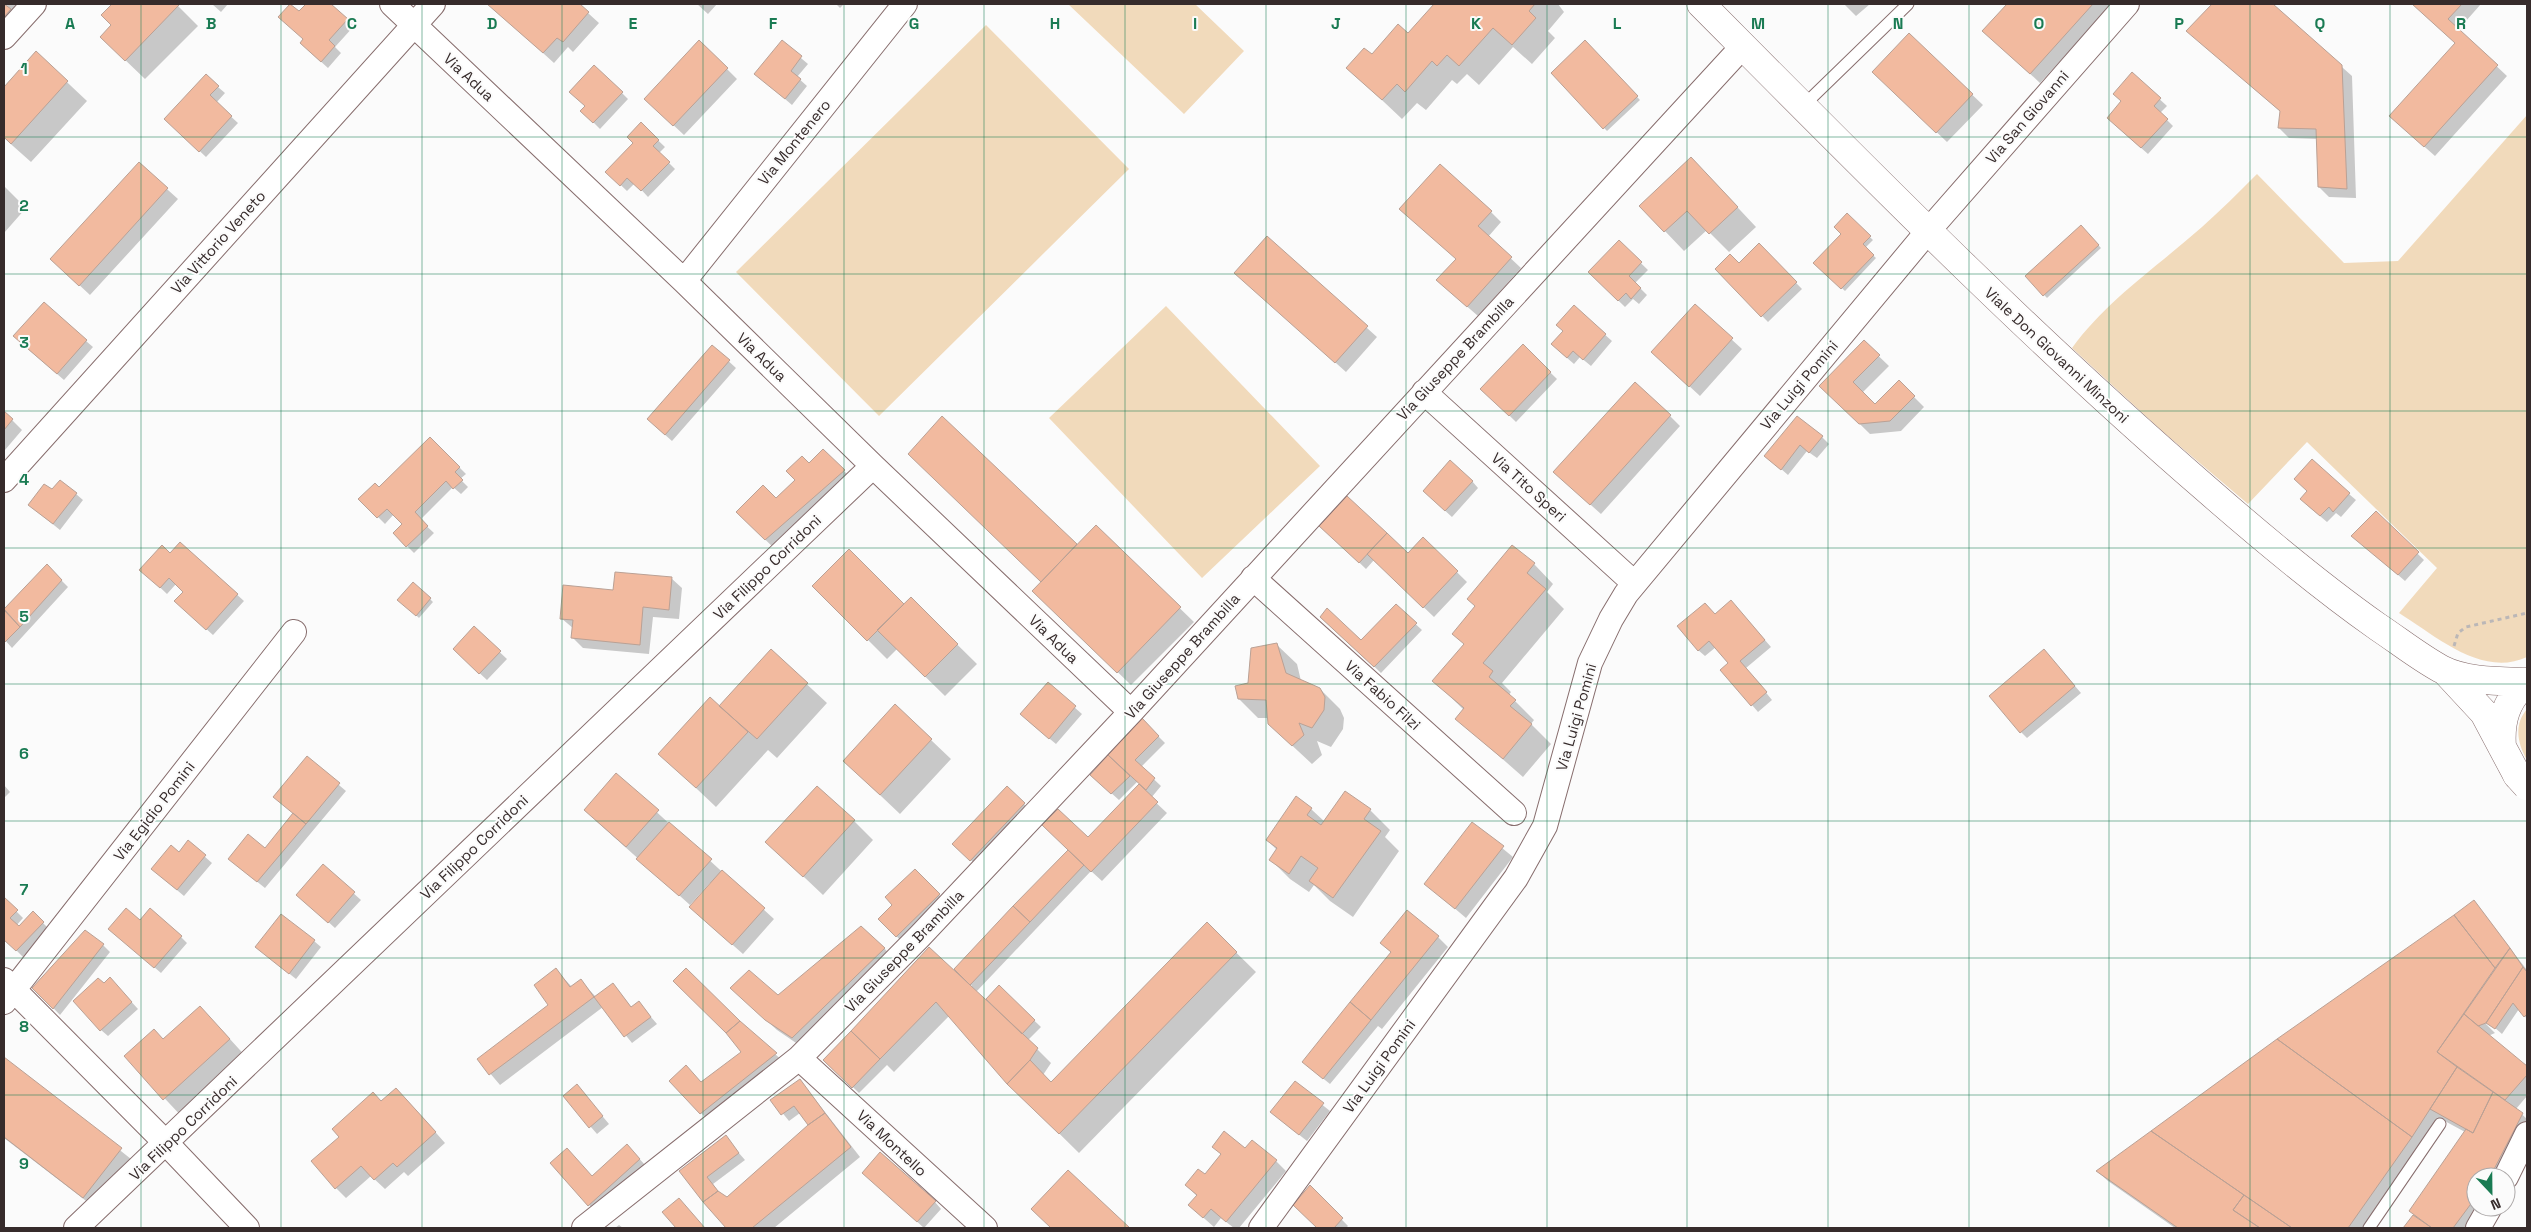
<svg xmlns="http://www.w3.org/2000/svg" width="2531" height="1232" font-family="'Space Grotesk',sans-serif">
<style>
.green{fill:#f1dabb}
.shadow{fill:#0003}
.building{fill:#f2ba9f;stroke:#baa195}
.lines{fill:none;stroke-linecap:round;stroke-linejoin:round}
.lane-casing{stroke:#876d6d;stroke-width:13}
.street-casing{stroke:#876d6d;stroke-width:26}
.secondary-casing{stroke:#876d6d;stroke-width:29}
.path{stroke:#bbb7b7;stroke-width:3;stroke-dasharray:4 4;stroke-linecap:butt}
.lane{stroke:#fff;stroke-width:11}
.street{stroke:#fff;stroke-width:24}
.secondary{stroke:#fff;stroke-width:28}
.secondary-bridge-casing{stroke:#876d6d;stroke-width:29;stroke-linecap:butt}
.secondary-bridge{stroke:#fff;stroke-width:28}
.grid{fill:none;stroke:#1a7b53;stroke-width:1;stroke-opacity:0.55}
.labels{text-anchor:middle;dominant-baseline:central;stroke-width:4;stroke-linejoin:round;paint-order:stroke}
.street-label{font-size:15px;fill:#362b2b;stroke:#fbfbfb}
.grid-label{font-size:16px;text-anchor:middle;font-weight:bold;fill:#1a7b53;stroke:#fbfbfb;stroke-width:4;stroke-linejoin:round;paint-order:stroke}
</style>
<rect width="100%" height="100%" fill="#fbfbfb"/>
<path class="green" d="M1068,4h127l49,47 -60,63z
M986,25l143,144 -250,247 -143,-144z
M2527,115v542c-45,21 -91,-21 -128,-44l38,-45 -130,-126 -59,62 -86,-73 -90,-83c35,-48 86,-82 130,-121 19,-17 37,-35 55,-53l87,89 54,-2z
M1166,306l154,160 -118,112 -153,-160z
M2527,709v51c-10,-17 -13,-36 0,-51z"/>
<path class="shadow" d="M4,4h25l-25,27z
M114,4h62l22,22 -53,53 -24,-23 -8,-31 -10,-10z
M212,4h16l-7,8z
M307,4h22l25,22 -19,21 6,6 -13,15 -20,-18 -3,-10 -25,-23 11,-12 9,7z
M489,4h89l21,19 -26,29 -5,-5 -14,16z
M697,4h20l-9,10z
M836,4h8l-4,4z
M1436,4h122l6,8 -16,19 7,7 -23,26 -19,-17 -34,38 -12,-11 -10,10 -5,-4 -26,30 -9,-7 -15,16 -54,-51 60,-34z
M1844,4h26l-14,12z
M2008,4h104l-72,79 -56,-52z
M2213,4h58l81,72 4,122 -27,-1 -10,-10 -1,-48 -29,-1 -10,-10 2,-16 -93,-81z
M2413,4h68l-23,26 49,46 -72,80 -34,-30 55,-83z
M1909,35l74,70 -36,37 -63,-60z
M782,42l26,22 -11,13 10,9 -15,19 -36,-31z
M1585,42l55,58 -33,31 -55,-58z
M36,53l51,48 -56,61 -27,-24v-50z
M727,69l10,10 -53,56 -28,-26z
M2132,74l35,32 -7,7 13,13 -25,28 -33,-29z
M218,87l7,6 -9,10 22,20 -32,34 -33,-31z
M622,93l6,6 -28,30 -18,-18 4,-4z
M641,124l24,23 -6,6 16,16 -27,28 -13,-14 -8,8 -20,-19 28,-29z
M139,164l39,35 -88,96 -28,-26z
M1710,178l46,49 -27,25 -22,-22 -23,21 -43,-45z
M4,186l22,22 -22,25z
M1491,212l10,10 -13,15 33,31 -43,48 -30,-26 9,-31 -46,-40z
M1847,215l26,25 -8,8 11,10 -31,33 -30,-28 27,-29z
M2081,227l20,21 -54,50 -21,-22z
M1267,238l110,99 -31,35 -100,-89z
M1619,242l29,28 -13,13 12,12 -8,9 -6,-5 -8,8 -36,-35z
M1759,245l43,44 -34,33 -52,-53 23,-5z
M1695,306l47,43 -42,47 -37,-34z
M1574,307l38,34 -21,25 -11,-9 -6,7 -15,-13z
M86,341l7,6 -29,33 -43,-37z
M1864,342l25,24 -27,27 13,12 24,-23 25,25 -23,24 -31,3 -49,-48z
M712,346l24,22 -64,73 -17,-15z
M1523,346l34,33 -41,43 -34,-33z
M4,412l18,18 -17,20 -1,-1z
M1670,416l10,10 -79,88 -36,-32z
M942,418l136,128 18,-19 98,95 -63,63 -84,-81 -4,-22z
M1822,437l7,7 -12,14 -10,-7 -19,24 -22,-19z
M430,438l36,36 -6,5 8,8 -7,7 -8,-7 -33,33 14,13 -20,20 -20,-20 10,-9 -10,-10 -9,10 -25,-25 19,-11z
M823,450l31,31 -78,69 -29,-28 29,-22z
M1472,481l6,7 -26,29 -21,-19z
M52,491l24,3 7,6 -23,30 -31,-25z
M2349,494l7,6 -15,17 -5,-4 -9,9 -19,-16z
M2376,513l48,47 -19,21 -52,-45z
M1321,526l87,29 15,-16 44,43 -33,35 -60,-57 -8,9z
M180,543l64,58 -31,34 -30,-27 2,-16 -9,-8 -9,10 -19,-18z
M1534,564l19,20 -6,8 17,17 -62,74 9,9 -2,3 25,25 -3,4 20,20 -28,33 -66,-58 7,-9 -30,-29z
M47,566l21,21 -56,61 -8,-9v-28z
M671,578l11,10 -3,31 -26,-2 -4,37 -66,-6 -10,-10 1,-9 -13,-11 53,-27z
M814,586l90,19 7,-6 66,65 -32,32 -48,-47 -10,10z
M430,599l3,3 -14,16 -17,-16z
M1396,606l26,24 -41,43 -59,-57 39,26z
M1738,609l33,38 -25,21 26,32 -14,12 -6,-7 -22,-41 -14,-17 -11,9 -7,-6 17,-34z
M474,628l33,31 -20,21 -26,-24z
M1277,645l20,19 4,17 19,8 20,20 4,9 -1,11 -12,18 -14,-6 5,14 -10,9 -43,-40v-6h-11l-19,-19z
M771,651l56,52 -50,55 -9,-8 -52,57 -56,-53 59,-47z
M2050,657l31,36 -54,45 -6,-6z
M1048,684l34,30 -26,30 -28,-23z
M1142,720l23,23 -24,24 20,19 -10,12 16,15 -65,68 -11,-10 -115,121 27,26 2,-2 -6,-29 42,40 -13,13 23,23 -8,12 8,8 156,-159 49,48 -177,181 -71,-70 -58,-68 -56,57 -7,-7 -28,28 -34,-33 27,-28 120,-46 -17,-17 114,-119 19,-11 53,-55 -3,-3 -19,19 -28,-25z
M931,740l20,19 -51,55 -56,-53z
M307,758l39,33 -81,97 -29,-23 29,-16 29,-35z
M616,775l158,144 -31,35 -42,-37 11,-33 -2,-1 -20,22 -95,-85z
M4,785l6,7 -6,6z
M1008,788l23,23 -53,56 -24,-23z
M1345,793l25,17 20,20 -5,7 14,14 -46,66 -23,-16 -16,-16 -5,7 -19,-13 -19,-19 6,-10 -10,-10 44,-31 14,13z
M854,821l19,19 -50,55 -56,-53z
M1473,824l40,33 -47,61 -40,-34z
M188,842l24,21 -28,33 -25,-21z
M323,866l38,34 -26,28 -30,-27z
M915,870l31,32 -43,41 -23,-24 14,-14z
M4,899l19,19 -7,8 3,2 14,-15 16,16 -26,28 -19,-19z
M2474,902l53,68v49l-8,-10 -17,25 -15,-13h-4l12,12 -7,3 39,32v28l-11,13 11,10v15l-22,43h-29v30h10l-15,21h-66l9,-13 -3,-4 54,-79 -24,-13 -76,109h-190l-67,-47 -10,-9 179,-132z
M140,922l41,15 6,6 -26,30 -44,-38z
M1438,937l10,10 -66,82 -4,-3 -48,58 -20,-16 82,-115 -11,-10z
M314,941l7,6 -25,32 -40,-32z
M103,945l7,7 -50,63 -26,-27z
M884,948l10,11 -92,88 -25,-17 -35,-32 36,-2z
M556,970l16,17 9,-6 15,16 17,-12 19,23 7,-5 18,21 -25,19 -29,-36 -103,78 -22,-26 72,-54z
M104,985l13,1 21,23 -30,27 -7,-6z
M740,1022l46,42 -75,59 -10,-10 42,-61z
M219,1027l30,33 -65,59 -59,-63z
M4,1058l127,101 -37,48 -90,-69z
M800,1080l60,77 -86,71h-46l-47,-57 44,-34 20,23 -32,24 7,10 8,4 81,-73 -9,-12 -11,8 -17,-21z
M1295,1083l35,28 -23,30 -28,-22z
M583,1093l26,31 -12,10 -33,-38z
M406,1099l39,44 -37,33 -4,-4 -19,17 -14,-13 -25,22 -10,-10 45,-86z
M1213,1147l32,3 31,11 10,10 -47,57h-5l-13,-10 -7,9 -25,-22 8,-9 -11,-11 19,-9 17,-21z
M634,1153l12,13 -50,45 -7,-6 3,-27z
M1068,1172l60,56h-76l-19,-19z
M870,1179l65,23 6,7 -17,19z
M1310,1187l38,39 -2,2h-28l-24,-23z
M619,1225l4,3h-8z"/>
<path class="building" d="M4,4l7,5 -7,8z
M112,4h66l1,1 -54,56 -25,-24 11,-12 -10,-10z
M290,4l9,7 7,-7h25l17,15 -19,21 6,6 -14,16 -21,-19 3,-4 -25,-22z
M487,4h93l9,8 -26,30 -6,-4 -14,15z
M1434,4h101l-6,7 7,7 -24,27 -19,-17 -34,38 -12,-11 -10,11 -5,-5 -27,31 -8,-8 -15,16 -36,-32 18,-20 8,6 26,-30 10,9z
M2007,4h86l-63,70 -48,-43z
M2212,4h61l69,61 5,124 -29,-2 -2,-58 -38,-1 2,-17 -94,-80z
M2412,4h50l-14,15 50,46 -74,82 -35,-31 66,-73z
M1909,33l64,61 -37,39 -64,-61z
M699,40l29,28 -55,58 -29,-27z
M782,40l20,16 -11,15 10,8 -16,20 -31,-25z
M1585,40l53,56 -35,33 -52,-56z
M36,51l32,30 -57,63 -7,-7v-50z
M594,65l29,27 -30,31 -13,-12 5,-5 -16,-14z
M2132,72l29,26 -7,8 14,13 -27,29 -34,-30 14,-17 -8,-7z
M206,74l13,12 -9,9 22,21 -33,36 -35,-33z
M641,122l18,18 -6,6 17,16 -29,29 -14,-13 -7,8 -15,-14 28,-29 -6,-6z
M1691,157l47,50 -29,27 -22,-23 -23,21 -25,-26z
M139,162l29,26 -89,98 -29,-27z
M1440,164l52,47 -14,15 34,31 -45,50 -31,-27 20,-21 -57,-50z
M1847,213l24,23 -8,8 11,11 -33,34 -28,-26 28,-29 -7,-7z
M2081,225l18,20 -56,51 -18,-20z
M1267,236l101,90 -33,37 -101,-90z
M1619,240l23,22 -13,14 12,12 -10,11 -5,-6 -8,8 -30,-29z
M1759,243l38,39 -36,35 -46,-48 15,-15 9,9z
M44,302l43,38 -30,34 -44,-38z
M1695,304l38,34 -44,49 -38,-35z
M1574,305l32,29 -23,26 -10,-9 -6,7 -16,-14 12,-13 -7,-6z
M1864,340l16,15 -27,27 22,22 24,-24 16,16 -25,25 -31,3 -40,-38z
M1523,344l28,28 -42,44 -29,-27z
M712,345l18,15 -65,75 -18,-16z
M1635,382l36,33 -81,90 -37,-33z
M4,411l9,8 -9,11z
M942,416l135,128 -36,38 -133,-128z
M1797,416l26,20 -14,17 -9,-8 -19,25 -17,-14z
M430,437l30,30 -5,5 8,8 -10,9 -7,-8 -31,31 13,14 -22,21 -13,-14 9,-9 -15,-15 -10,9 -19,-19 17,-16 4,4z
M823,449l22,21 -80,70 -29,-28 27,-27 13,13 19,-18 -9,-9 16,-15 7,7z
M2312,459l38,34 -17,19 -4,-5 -9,9 -20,-17 7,-8 -13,-12z
M1450,460l23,21 -28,30 -22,-20z
M60,480l17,13 -24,31 -25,-19 16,-21 8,5z
M1347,496l40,37 -28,30 -40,-37z
M2376,511l43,41 -21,23 -47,-39z
M1096,525l85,82 -64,66 -85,-82z
M1387,533l21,20 15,-16 35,34 -35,37 -56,-54z
M180,542l58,52 -32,36 -32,-29 9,-9 -14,-14 -9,10 -21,-18 23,-25 8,8z
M1512,545l23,18 -8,10 19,16 -63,74 10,8 -4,6 27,23 -6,6 22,18 -29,35 -48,-40 9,-11 -32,-27 32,-37 -12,-10 23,-28 -8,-7z
M849,549l55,55 -37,37 -55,-55z
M47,564l15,16 -42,47 -16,-18z
M615,572l57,5 -3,33 -26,-3 -3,38 -69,-7 2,-18 -13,-1 3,-34 50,5z
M413,582l18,16 -15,18 -19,-16z
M911,597l47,47 -33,33 -48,-47z
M1731,600l34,40 -25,21 27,31 -16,14 -31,-36 8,-7 -19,-22 -11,10 -21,-25 28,-23 10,11z
M1396,604l21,19 -43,44 -54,-50 7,-9 34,32z
M4,610l16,17 -15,15 -1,-1z
M474,626l27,25 -22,23 -26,-25z
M1277,643l9,30 34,15 5,9 -1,13 -12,18 -13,-5 5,12 -12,11 -24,-22 -2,-24 -28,-1 -3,-13 13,-3 3,-35z
M771,649l37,34 -51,56 -38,-33z
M2044,649l31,37 -55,47 -31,-37z
M1048,682l28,24 -27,33 -29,-25z
M710,697l38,35 -52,56 -38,-34z
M895,704l37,35 -52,56 -37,-34z
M1142,718l17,18 -24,24 20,18 -9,12 -38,-35z
M1108,755l22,21 -19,18 -21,-19z
M307,756l33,27 -34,41 -33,-27z
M616,773l43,37 -33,37 -42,-37z
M1139,784l19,18 -67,70 -49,-47 16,-16 30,28z
M817,786l38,34 -52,57 -38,-35z
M1007,786l18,17 -55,58 -18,-17z
M1345,791l26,18 -7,10 17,12 -48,67 -24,-17 9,-13 -17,-12 -12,18 -20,-14 8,-12 -11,-8 30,-44 16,12 -5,7 14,10z
M293,813l13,11 -49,58 -29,-23 20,-25 17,14z
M669,822l43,37 -33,37 -43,-37z
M1472,822l32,24 -49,63 -31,-25z
M188,840l18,15 -29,35 -26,-21 20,-24 8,7z
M1068,850l16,15 -54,57 -17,-16z
M323,864l32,28 -27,31 -32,-28z
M915,869l25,25 -44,43 -18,-18 14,-14 -7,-8z
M722,870l43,38 -33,37 -43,-38z
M4,897l14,13 -8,8 9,8 14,-15 11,11 -28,29 -12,-11z
M2474,900l36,48 -15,20 -41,-53z
M1013,906l17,16 -60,63 -16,-16z
M126,908l14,12 10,-12 32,28 -28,32 -46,-39z
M1407,910l32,26 -68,84 -21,-18 41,-50 -11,-9z
M281,914l34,26 -26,34 -34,-27z
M2454,915l41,53 -58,84 20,15 -45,70 -135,-98z
M1207,922l30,30 -178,182 -52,-50 23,-24 21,22z
M861,926l24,22 -93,90 -27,-18 -35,-32 19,-18 29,25z
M85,930l19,14 -51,65 -21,-21z
M929,947l109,101 -8,12 -23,24 -71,-82 -56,57 -29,-28z
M2510,948l13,19 -37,56 -8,3 -14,-12z
M2523,967l4,5v42l-3,3 -11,-14 -18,26 -9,-6z
M556,968l14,19 11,-8 13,18 -105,78 -12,-16 71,-54 -14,-20z
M686,968l54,53 -14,12 -53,-52z
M110,977l22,25 -32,29 -27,-30 25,-23 6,5z
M613,983l18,24 8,-6 12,16 -27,20 -30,-40z
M999,985l36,35 -13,14 -36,-35z
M1350,1002l21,18 -48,59 -21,-17z
M200,1006l30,33 -67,61 -39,-44 30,-27 9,10z
M2464,1014l63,52v9l-22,25 -68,-48z
M740,1021l37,32 -77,61 -31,-33 17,-16 15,17 40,-30 -15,-19z
M851,1031l29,28 -28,29 -29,-28z
M2277,1039l135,98 -64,91h-56l-141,-97z
M4,1057l118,91 -39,50 -79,-61z
M2457,1067l36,25 -20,41 -43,-24z
M800,1079l25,34 -17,12 -14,-19 -13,9 -11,-15z
M1295,1081l29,22 -25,32 -29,-23z
M577,1084l26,32 -14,12 -26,-32z
M396,1088l40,44 -39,35 -4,-4 -19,17 -13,-14 -26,23 -24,-28 28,-24 -7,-8 41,-37 8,9z
M2493,1092l30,21 -33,64h-14v20l-23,31h-21l-23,-17 57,-82 7,4z
M825,1113l26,34 -99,81h-26l-23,-26 15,-11 9,6 81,-72z
M1224,1131l21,17 7,-8 25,20 -51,62 -15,-13 -8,9 -15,-13 9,-10 -12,-10 13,-16 7,5 16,-20 -9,-7z
M2151,1131l93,64 -11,15 27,18h-82l-82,-57z
M726,1135l13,18 -32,24 11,14 -15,11 -24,-31z
M627,1144l13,15 -52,47 -38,-43 17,-15 25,28z
M880,1152l56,49 -19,21 -55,-49z
M1068,1170l62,58h-79l-20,-19z
M1310,1185l33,33 -9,10h-17l-24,-23z
M2244,1195l48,33h-32l-27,-18z
M679,1198l26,30h-29l-14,-16z
M2413,1215l19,13h-29z"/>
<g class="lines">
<defs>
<path id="lane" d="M1803,106l105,-102
M2369,1228l71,-104"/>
<path id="street" d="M392,4l292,277 189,185 258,246
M4,37l30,-33
M684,281l221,-277
M1424,392l210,191
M4,480l429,-476
M1253,578l261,235
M4,980l163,164 80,84
M4,1002l290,-370
M799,1058l186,170
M2506,1177l21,-43
M76,1228l797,-762
M584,1228l215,-170 121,-122 211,-224 612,-666
M1261,1228l255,-350 29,-52 45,-163 21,-44 15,-25 302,-363 199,-227
M2478,1228l12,-21"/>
<path id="secondary" d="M1701,4c164,165 327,331 503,483 56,49 113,97 174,140 21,14 41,30 63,42 25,13 60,12 86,13
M2445,671l39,42 33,62
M2502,747c-2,-26 4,-48 25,-65"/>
</defs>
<use href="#lane" class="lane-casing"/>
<use href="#street" class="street-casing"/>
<use href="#secondary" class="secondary-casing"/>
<path class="path" d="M2454,646l4,-13 8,-6 61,-14"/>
<use href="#lane" class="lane"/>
<use href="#street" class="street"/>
<use href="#secondary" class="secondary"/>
<defs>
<path id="secondary-bridge" d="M2517,775l10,11"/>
</defs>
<use href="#secondary-bridge" class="secondary-bridge-casing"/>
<use href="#secondary-bridge" class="secondary-bridge"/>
</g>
<path class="grid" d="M141,4v1224M281,4v1224M422,4v1224M562,4v1224M703,4v1224M844,4v1224M984,4v1224M1125,4v1224M1266,4v1224M1406,4v1224M1547,4v1224M1687,4v1224M1828,4v1224M1969,4v1224M2109,4v1224M2250,4v1224M2390,4v1224M4,137h2523M4,274h2523M4,411h2523M4,548h2523M4,684h2523M4,821h2523M4,958h2523M4,1095h2523"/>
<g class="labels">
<g class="street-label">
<text transform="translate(469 77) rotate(43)">Via Adua</text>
<text transform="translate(2027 117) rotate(-49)">Via San Giovanni</text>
<text transform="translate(794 142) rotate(-51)">Via Montenero</text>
<text transform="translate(218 242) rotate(-48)">Via Vittorio Veneto</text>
<text transform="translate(2057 355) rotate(43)">Viale Don Giovanni Minzoni</text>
<text transform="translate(762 357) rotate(44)">Via Adua</text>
<text transform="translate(1455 358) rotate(-47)">Via Giuseppe Brambilla</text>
<text transform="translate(1799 385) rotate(-50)">Via Luigi Pomini</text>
<text transform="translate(1529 487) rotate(42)">Via Tito Speri</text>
<text transform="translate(767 567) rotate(-44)">Via Filippo Corridoni</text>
<text transform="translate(1054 639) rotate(44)">Via Adua</text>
<text transform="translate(1182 656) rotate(-48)">Via Giuseppe Brambilla</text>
<text transform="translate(1383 695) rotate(42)">Via Fabio Filzi</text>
<text transform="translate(1576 717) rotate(-74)">Via Luigi Pomini</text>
<text transform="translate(154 811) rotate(-52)">Via Egidio Pomini</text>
<text transform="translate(474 847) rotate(-44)">Via Filippo Corridoni</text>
<text transform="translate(904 951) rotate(-46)">Via Giuseppe Brambilla</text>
<text transform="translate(1379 1066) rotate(-54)">Via Luigi Pomini</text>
<text transform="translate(183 1128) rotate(-44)">Via Filippo Corridoni</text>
<text transform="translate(892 1143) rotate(43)">Via Montello</text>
</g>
</g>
<g class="grid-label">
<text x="70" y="29">A</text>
<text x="211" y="29">B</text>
<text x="352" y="29">C</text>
<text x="492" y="29">D</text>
<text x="633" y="29">E</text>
<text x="773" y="29">F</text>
<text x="914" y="29">G</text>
<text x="1055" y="29">H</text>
<text x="1195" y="29">I</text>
<text x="1336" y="29">J</text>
<text x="1476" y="29">K</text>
<text x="1617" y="29">L</text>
<text x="1758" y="29">M</text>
<text x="1898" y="29">N</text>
<text x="2039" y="29">O</text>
<text x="2179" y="29">P</text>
<text x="2320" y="29">Q</text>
<text x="2461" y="29">R</text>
<text x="24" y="74">1</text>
<text x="24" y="211">2</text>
<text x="24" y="348">3</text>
<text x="24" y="485">4</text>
<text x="24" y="622">5</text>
<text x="24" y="759">6</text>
<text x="24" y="895">7</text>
<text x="24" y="1032">8</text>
<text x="24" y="1169">9</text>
</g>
<rect width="2531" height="1232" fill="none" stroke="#362b2b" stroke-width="10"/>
<g transform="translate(2491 1192) rotate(158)"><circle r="24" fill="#fbfbfb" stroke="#aca8a8"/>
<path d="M0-4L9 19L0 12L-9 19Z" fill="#1a7b53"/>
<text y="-8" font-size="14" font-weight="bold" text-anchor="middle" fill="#362b2b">N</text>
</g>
</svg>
